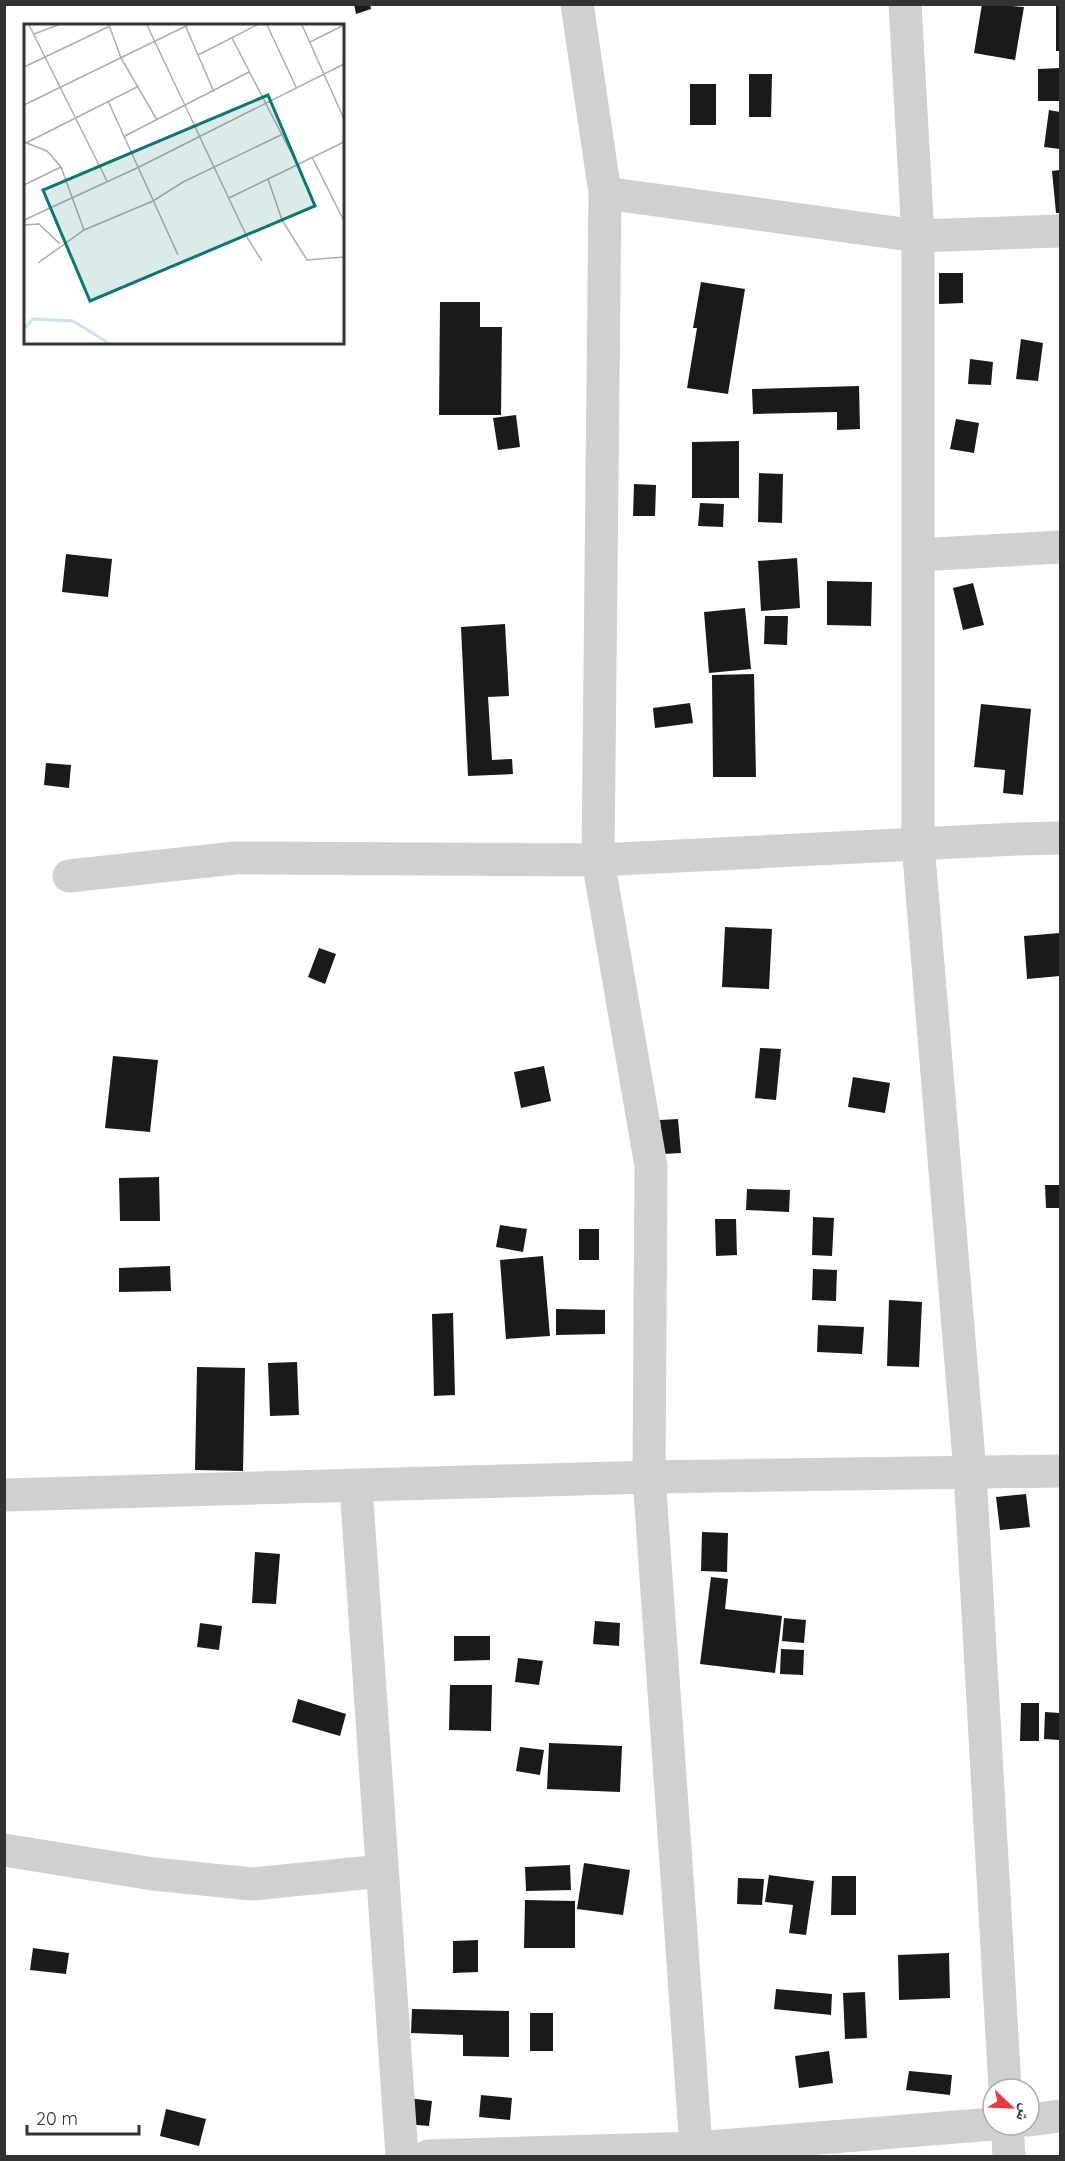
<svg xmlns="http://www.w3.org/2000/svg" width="1065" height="2161" font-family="Quicksand,'Noto Naskh Arabic',sans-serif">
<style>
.building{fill:#1a1a1a}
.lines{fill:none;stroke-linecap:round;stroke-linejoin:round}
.minor{stroke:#d0d0d0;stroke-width:33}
.inset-river{fill:none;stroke:#cfe2ee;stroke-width:3}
.inset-road{fill:none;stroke:#adadad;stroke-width:1.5}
.view{fill:#0f766e;fill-opacity:0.15;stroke:#0f766e;stroke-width:3}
.inset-edge{fill:none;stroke:#333;stroke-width:3}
</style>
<rect width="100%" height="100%" fill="#fff"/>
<path class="building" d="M354,4h16l1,5 -15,5z
M982,4l42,3 -9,53 -41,-7z
M1056,4h4v47h-4z
M1060,68v33h-22v-32z
M749,74h23l-1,43h-22z
M690,84h26v41h-26z
M1049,110l11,2v37l-16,-2z
M1060,170v43h-4l-4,-42z
M939,273h24v30l-24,1z
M701,282l44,7 -17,105 -41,-6 10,-60h-4z
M440,302h40v25h22l-1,88h-62z
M1021,339l22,4 -5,38 -22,-2z
M970,359l23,3 -2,23 -23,-1z
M859,386l1,43 -23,1v-18l-84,2 -1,-25z
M516,415l4,32 -22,3 -5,-32z
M956,419l23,4 -5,30 -24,-4z
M739,441v57h-47v-56z
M759,473l24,1 -1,49 -24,-1z
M634,484l22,1 -1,31h-22z
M700,503l24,1 -1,23 -25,-1z
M66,554l46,5 -4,38 -46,-5z
M797,558l3,50 -39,3 -3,-50z
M827,581l45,1 -1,44 -44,-1z
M973,583l11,42 -21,5 -10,-42z
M745,608l6,61 -42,4 -5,-61z
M765,616h23l-1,29 -23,-1z
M505,624l4,72 -21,1 4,63 20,-1 1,15 -45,2 -7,-149z
M754,674l2,103h-43l-1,-102z
M690,703l3,20 -38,5 -2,-20z
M981,704l50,5 -8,86 -20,-2 2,-23 -31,-3z
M46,763l25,2 -2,23 -25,-3z
M725,927l47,2 -3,60 -47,-2z
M1060,933v43l-33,3 -3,-43z
M319,948l17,6 -11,30 -17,-7z
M760,1048l21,1 -5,51 -21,-2z
M113,1056l45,4 -8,72 -45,-4z
M544,1066l7,35 -30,7 -7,-36z
M853,1077l37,6 -5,30 -37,-6z
M678,1119l3,34 -18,1 -3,-34z
M159,1177l1,44h-40l-1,-43z
M1045,1185h15v23h-14z
M747,1189l43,1 -1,22 -43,-2z
M813,1217l21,1 -2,38 -20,-1z
M715,1219h21l1,36 -21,1z
M500,1225l27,4 -4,23 -27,-5z
M579,1229h20v31h-20z
M543,1256l7,80 -44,3 -6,-79z
M170,1266l1,25 -52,1v-24z
M813,1269l24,1 -1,31 -24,-1z
M889,1300l33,2 -3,65 -32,-1z
M556,1309l49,1v24l-49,1z
M453,1313l2,82 -21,1 -2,-82z
M818,1325l46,2 -2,27 -45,-2z
M297,1362l2,53 -29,1 -2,-53z
M197,1367l48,1 -2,103 -48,-1z
M1026,1494l4,33 -30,3 -4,-33z
M702,1532l26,1 -1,39 -26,-1z
M255,1552l25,2 -4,50 -24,-1z
M711,1577l17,2 -3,30 57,7 -7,57 -75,-9z
M784,1618l22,2 -2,23 -22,-2z
M595,1621l25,2 -1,23 -26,-2z
M200,1623l22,3 -3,24 -22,-3z
M454,1636h36v24l-36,1z
M781,1649l23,1 -1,25 -23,-1z
M518,1658l25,3 -4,24 -24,-3z
M450,1685h42l-1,46 -42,-1z
M298,1699l48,15 -6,22 -48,-14z
M1021,1703h18v38h-19z
M1045,1712l15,1v27l-16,-1z
M549,1743l73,3 -2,46 -73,-3z
M520,1747l24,3 -4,25 -24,-4z
M584,1863l46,7 -7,45 -46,-6z
M570,1865l1,25 -45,1 -1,-24z
M769,1875l45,6 -8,54 -17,-2 4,-28 -28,-3z
M832,1876h24v39h-25z
M738,1878l26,1 -2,26 -25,-1z
M525,1900l50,1v47h-51z
M478,1940v32l-25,1v-32z
M33,1948l36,5 -3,21 -36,-4z
M949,1953l1,45 -51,2 -1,-45z
M776,1989l56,5 -1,21 -57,-6z
M865,1992l2,46 -22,1 -2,-46z
M412,2009l97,2v46l-46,-1v-21l-52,-2z
M530,2013h23v38h-23z
M829,2051l4,32 -34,5 -4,-32z
M909,2071l43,4 -2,20 -44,-5z
M481,2095l31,3 -2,22 -31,-3z
M408,2098l24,3 -3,25 -24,-2z
M166,2109l40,10 -7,27 -39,-10z"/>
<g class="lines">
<path class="minor" d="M577,4l28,189 -7,667 53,306 -2,311 47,671
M905,4l13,232v608l52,628 35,617
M605,193l313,43 142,-5
M918,555l142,-8
M69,876l166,-18 363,2 419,-21 43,-1
M356,1486l46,670
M4,1495l645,-18 411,-6
M4,1850l149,24 99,10 130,-13
M1029,2120l31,-4
M1007,2125l2,31
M428,2156l268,-8 297,-24"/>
</g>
<g transform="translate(24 24)">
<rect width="320" height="320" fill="#fff"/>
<path class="inset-river" d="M0,305l9,-10 40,2 34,21"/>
<path class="inset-road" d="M5,1l78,156M85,1l12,33 36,62M123,1l101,214 14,22M161,1l29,67M243,1l29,62M278,1l42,94M10,10l24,-9M208,14l65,126M286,18l34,-17M174,31l59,-30M0,43l86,-41M84,77l70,154M0,81l164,-80M99,113l126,-65M0,118l23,9 14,16 23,63M2,119l113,-57M288,133l32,64M244,155l14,41 25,40 37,-3M0,161l37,-18M205,174l115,-56M0,196l113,-52 207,-104M0,201l15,-1 21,20M14,239l46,-33 69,-29 30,-19 100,-48"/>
<path class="view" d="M244,71l47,111 -225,95 -47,-111z"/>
<rect width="320" height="320" class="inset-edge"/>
</g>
<rect width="1065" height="2161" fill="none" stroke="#333333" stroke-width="12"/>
<g transform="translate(1011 2107) rotate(113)"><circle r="28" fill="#ffffff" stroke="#adadad" stroke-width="1.5"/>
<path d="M0-4.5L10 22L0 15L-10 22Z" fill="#e63946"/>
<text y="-9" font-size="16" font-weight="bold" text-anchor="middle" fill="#333333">ش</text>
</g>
<path d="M27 2125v9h112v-9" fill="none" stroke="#333333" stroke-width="3"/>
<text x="36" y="2125" font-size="18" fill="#333333" stroke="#ffffff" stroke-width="4.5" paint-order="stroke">20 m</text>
</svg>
